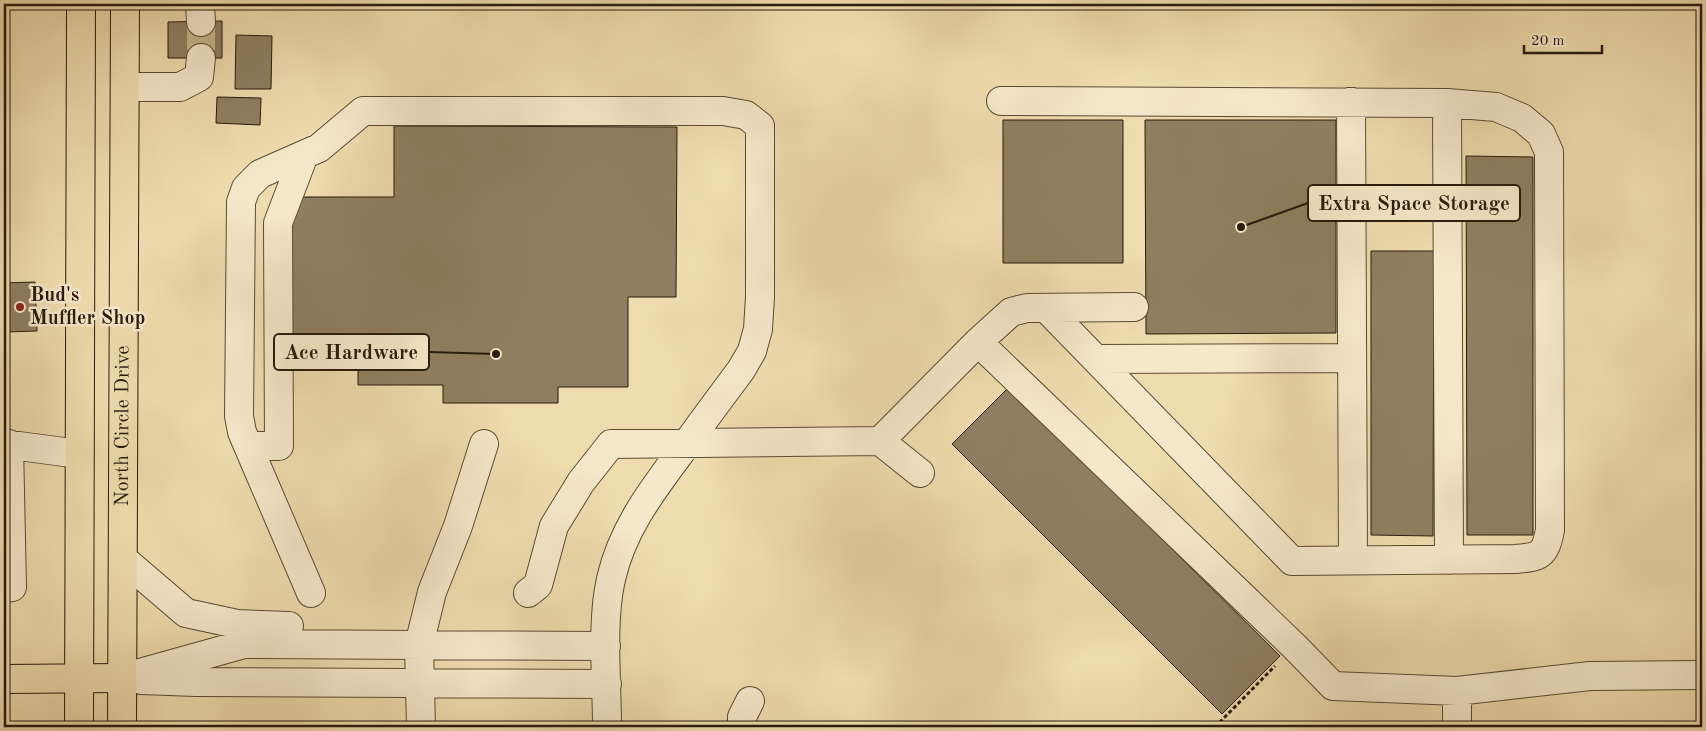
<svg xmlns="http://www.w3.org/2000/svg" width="1706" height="731" font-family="'Old Standard TT',serif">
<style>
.building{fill:#8f7f60;stroke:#271b0c}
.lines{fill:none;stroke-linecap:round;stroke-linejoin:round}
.minor-tunnel{stroke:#c7b58e;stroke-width:28;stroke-dasharray:28 14;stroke-linecap:butt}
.minor-casing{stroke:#594b34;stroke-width:30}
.major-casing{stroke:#271b0c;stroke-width:30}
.path{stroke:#271b0c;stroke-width:3;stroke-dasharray:4 2.5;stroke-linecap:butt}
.minor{stroke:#f5e8ca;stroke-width:28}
.major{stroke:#efdcae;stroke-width:28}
.poi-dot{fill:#8f2418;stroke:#f5e8ca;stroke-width:2}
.labels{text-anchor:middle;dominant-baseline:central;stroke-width:5;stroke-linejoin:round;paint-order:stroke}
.poi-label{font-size:20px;font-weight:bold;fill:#271b0c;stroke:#f5e8ca;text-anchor:start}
.street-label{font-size:20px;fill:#271b0c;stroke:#f5e8ca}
.leader{fill:none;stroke:#271b0c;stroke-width:2}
.callout-dot{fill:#271b0c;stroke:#f5e8ca;stroke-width:2}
.callout{fill:#f5e8ca;stroke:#271b0c;stroke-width:2}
.callout-label{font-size:21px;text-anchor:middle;font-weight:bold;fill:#271b0c}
</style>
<rect width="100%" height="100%" fill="#efdcae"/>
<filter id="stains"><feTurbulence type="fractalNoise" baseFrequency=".004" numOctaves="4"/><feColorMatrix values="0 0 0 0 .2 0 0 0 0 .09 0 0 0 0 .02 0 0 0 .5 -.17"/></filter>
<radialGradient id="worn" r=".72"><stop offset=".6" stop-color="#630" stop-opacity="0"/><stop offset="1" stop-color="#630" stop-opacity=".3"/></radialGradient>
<path class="building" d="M222,21v37h-54v-36z
M236,35l36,1 -1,53h-36z
M217,97l44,1 -1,27 -44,-2z
M1003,120h120v143h-120z
M1145,120h191v213l-190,1z
M394,126l283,1 -1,170h-48v90h-70v16h-115v-18h-85v-46l-67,-1 1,-141h102z
M1466,156l67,1v378h-66z
M1371,251h63l-1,285 -62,-1z
M35,282l2,49 -33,1v-49z
M1009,387l271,269 -58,58 -270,-270z"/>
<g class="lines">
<path class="minor-tunnel" d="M201,22v36"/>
<defs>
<path id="minor" d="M200,4l1,18
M125,87h55l19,-10 2,-19
M1001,101l446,2 49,4 26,11 19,16 8,18 1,378c-5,26 -10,27 -35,29l-223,2 -246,-253
M1351,102l2,458
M1447,103l2,457
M978,342l33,-30 16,-4 107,-1
M1097,359l255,-1
M880,441l98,-99 317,305 38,39 124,5 133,-15 112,-1
M4,444l75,10
M248,446h31l-1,-223 26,-68
M123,559l63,54 51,11 52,2
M4,588l8,-1 -3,-143
M311,593l-69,-161 -3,-16 2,-214 5,-14 14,-14 59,-26 44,-37h360l23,4 14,11v171l-2,32 -6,22 -11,19c-21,28 -41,55 -61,83 -29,39 -58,77 -69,126 -10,43 -4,103 -4,148
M528,593l10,-8 16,-59 27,-44 30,-38 269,-3 40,32
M122,678l122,-34 362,2
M141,680l55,2 411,2
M1457,691v36
M421,727l-2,-82 13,-53 26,-66 26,-82
M742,727v-10l8,-16"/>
<g id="major">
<path d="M4,679l118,-1"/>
<path d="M79,727l2,-723"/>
<path id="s1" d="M122,727l3,-723"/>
</g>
</defs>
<use href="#minor" class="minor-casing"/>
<use href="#major" class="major-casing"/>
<path class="path" d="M1215,727l60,-61"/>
<use href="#minor" class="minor"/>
<use href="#major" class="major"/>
</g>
<circle class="poi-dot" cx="20" cy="307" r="5"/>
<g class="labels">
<g class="poi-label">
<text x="30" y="296">Bud's<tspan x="30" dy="23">Muffler Shop</tspan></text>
</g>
<g class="street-label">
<text stroke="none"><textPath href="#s1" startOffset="301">North Circle Drive</textPath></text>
</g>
</g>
<path class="leader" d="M1241 227L1308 203M496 354L429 352"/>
<g class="callout-dot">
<circle cx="1241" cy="227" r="5"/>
<circle cx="496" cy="354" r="5"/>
</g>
<g class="callout">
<rect x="1308" y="185" width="212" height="36" rx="5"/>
<rect x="274" y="334" width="155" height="36" rx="5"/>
</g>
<g class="callout-label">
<text x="1414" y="210">Extra Space Storage</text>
<text x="351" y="359">Ace Hardware</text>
</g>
<rect width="1706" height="731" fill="none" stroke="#efdcae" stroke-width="20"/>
<rect x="5" y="5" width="1696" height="721" fill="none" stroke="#271b0c" stroke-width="2.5"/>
<rect x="10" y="10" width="1686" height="711" fill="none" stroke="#271b0c"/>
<path d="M1524 45v8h78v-8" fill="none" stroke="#271b0c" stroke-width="2.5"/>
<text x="1531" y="45" font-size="15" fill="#271b0c" stroke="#f5e8ca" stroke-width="4" paint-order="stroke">20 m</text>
<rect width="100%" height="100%" filter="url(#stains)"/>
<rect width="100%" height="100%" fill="url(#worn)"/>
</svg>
